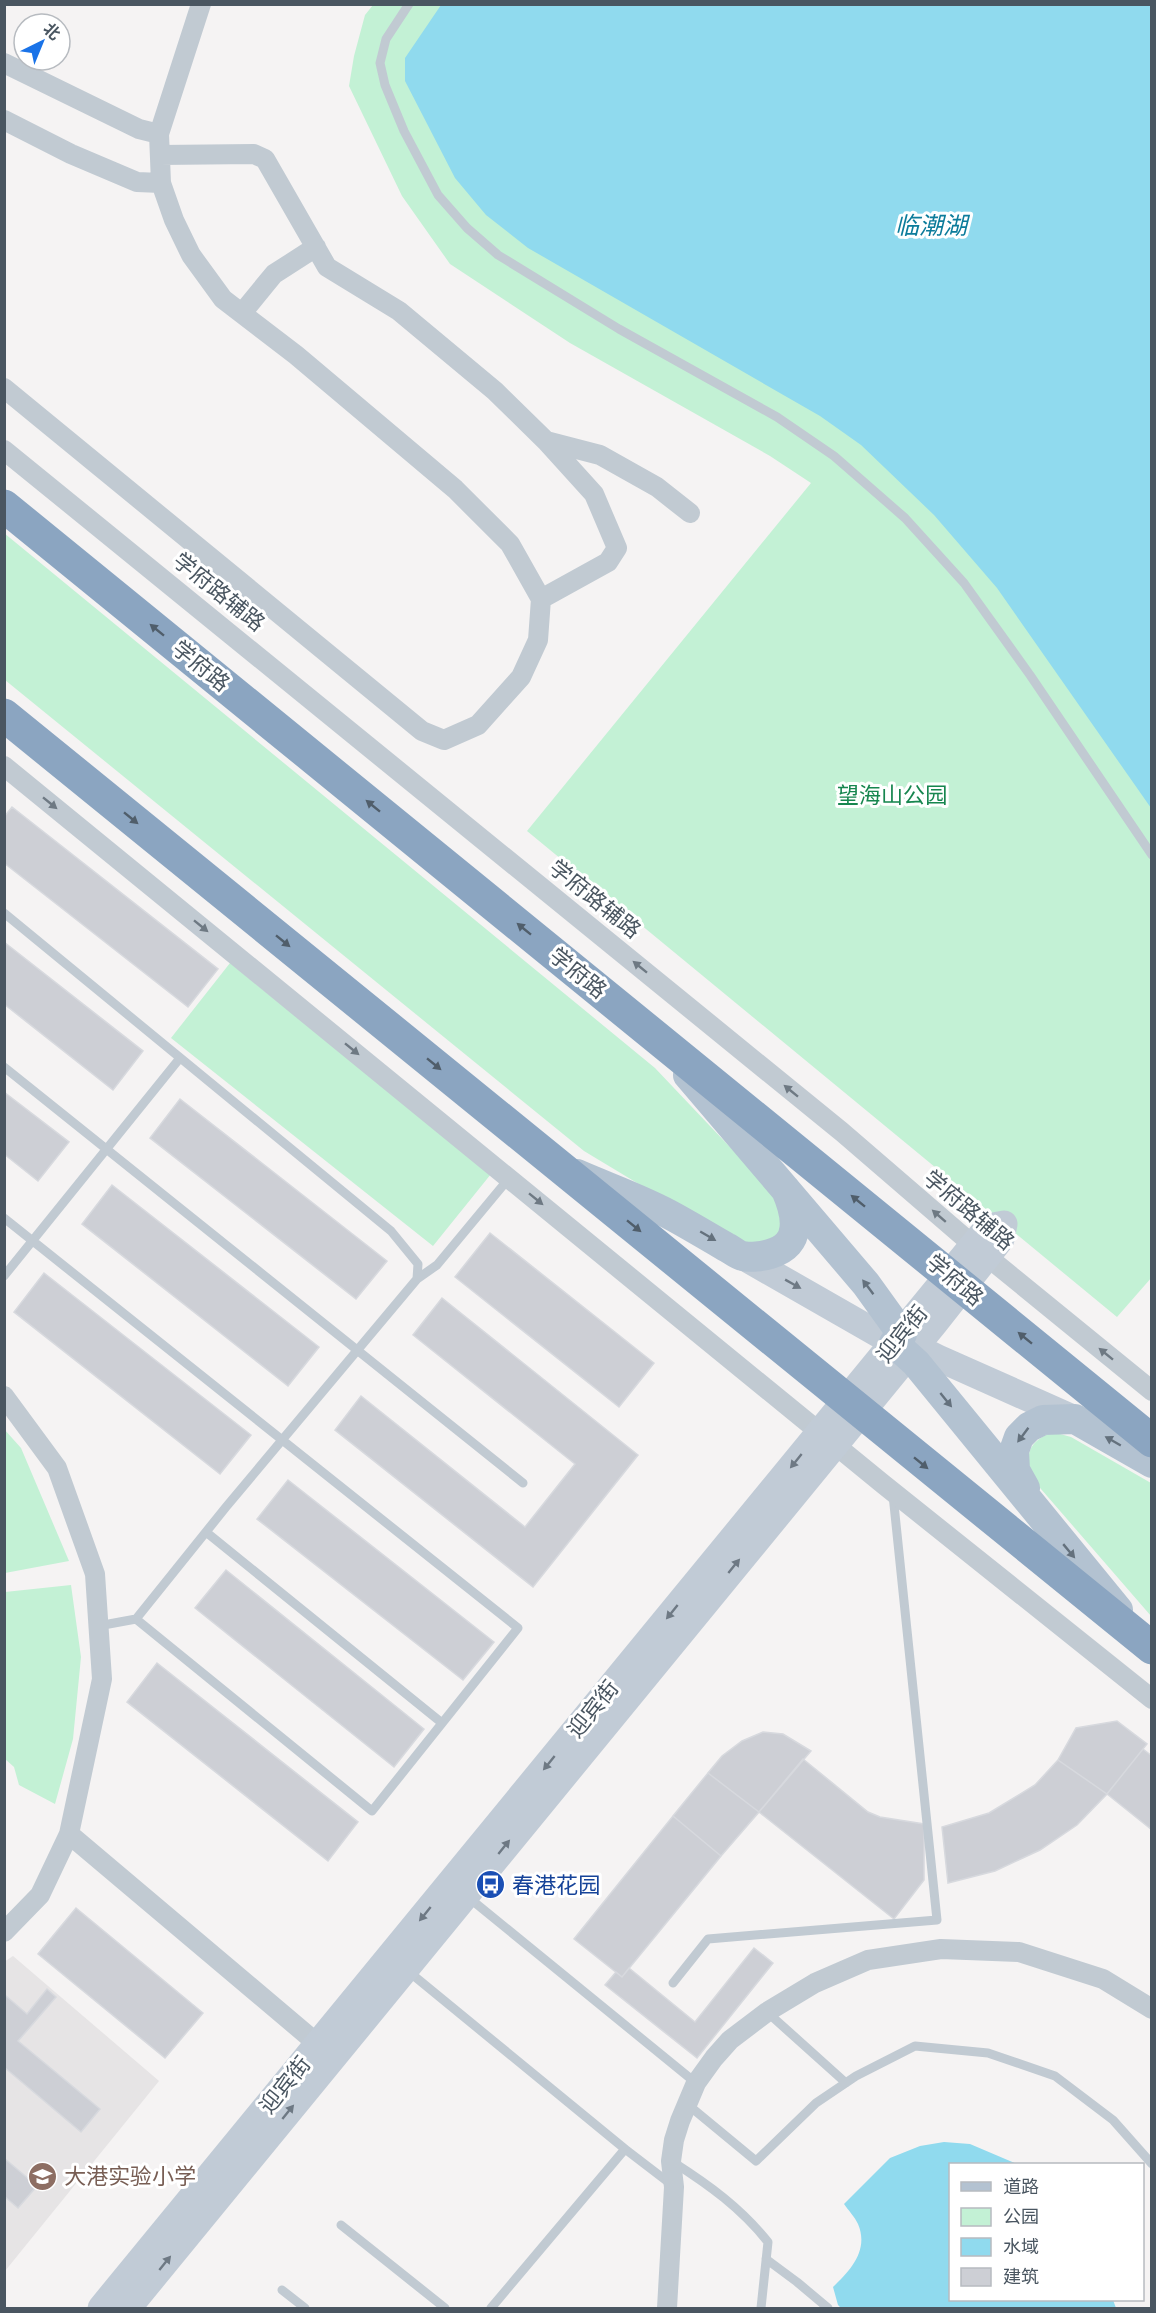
<svg xmlns="http://www.w3.org/2000/svg" width="1156" height="2313" font-family="Cabin,'Noto Sans SC',sans-serif">
<style>
.education{fill:#e6e4e5}
.green{fill:#c3f1d5}
.water{fill:#90daee}
.building{fill:#cdcfd5;stroke:#d7d9de;stroke-width:1.5}
.lines{fill:none;stroke-linecap:round;stroke-linejoin:round}
.lane{stroke:#c1cad2;stroke-width:9}
.street{stroke:#c1cad2;stroke-width:20}
.secondary{stroke:#c1cbd6;stroke-width:27}
.primary{stroke:#b3c2d1;stroke-width:30}
.highway{stroke:#8ba5c1;stroke-width:33}
.oneway{fill:#505e6b}
.oneway2{fill:#6e7983}
.oneway3{fill:#64717d}
.oneway4{fill:#6e7984}
.labels{text-anchor:middle;dominant-baseline:central;stroke-width:6;stroke-linejoin:round;paint-order:stroke}
.street-label{font-size:22px;fill:#4a5661;stroke:#fff}
.park-label{font-size:22px;fill:#17864f;stroke:#fff}
.transit-label{font-size:22px;fill:#164399;stroke:#fff;text-anchor:start}
.education-label{font-size:22px;fill:#785e54;stroke:#fff;text-anchor:start}
.water-label{font-size:24px;font-style:italic;fill:#0c7c9b;stroke:#fff}
</style>
<rect width="100%" height="100%" fill="#f5f3f3"/>
<path class="education" d="M13,1956l146,125 -154,190 -1,-309z"/>
<path class="green" d="M373,5h778l1,1272 -35,40 -590,-486 284,-348 -41,-27 -200,-113 -120,-79 -48,-68 -53,-110 5,-30 11,-41z
M4,533l651,535 127,134 1,36 -43,7 -156,-94 -579,-471z
M230,963l261,211 -58,72 -262,-208z
M4,1429l17,19 48,113 -64,12z
M1053,1432l18,5 80,46v133l-123,-142c-1,-24 2,-33 25,-42z
M71,1585l10,72 -8,82 -18,65 -36,-19 -5,-18 -9,-8v-167z"/>
<path class="water" d="M441,5h710v803l-154,-220 -63,-73 -73,-70 -41,-29 -292,-168 -42,-33 -31,-37 -50,-97v-23z
M944,2142l26,2 47,20h-67v136h163l3,8h-275l-3,-3 -5,-18c18,-17 36,-37 25,-63 -3,-7 -10,-14 -14,-20l46,-46 30,-12z"/>
<path class="building" d="M12,807l206,162 -30,38 -184,-144v-46z
M4,942l139,109 -30,39 -109,-86z
M4,1092l65,50 -31,39 -34,-27z
M180,1099l207,162 -31,38 -206,-161z
M112,1185l207,162 -31,39 -206,-162z
M490,1233l164,130 -35,44 -164,-130z
M44,1273l207,162 -31,39 -206,-162z
M442,1298l196,157 -105,132 -198,-157 26,-34 164,131 50,-63 -162,-129z
M288,1480l206,162 -31,38 -206,-161z
M226,1570l198,159 -30,38 -199,-159z
M157,1663l201,159 -30,39 -201,-159z
M1117,1721l30,23 -40,50 -49,-34 18,-32z
M763,1732l20,2 28,17 -52,61 -51,-39 14,-17 20,-15z
M1143,1749l9,7v74l-45,-36z
M803,1759l65,53 12,5 44,7v56l-30,39 -135,-107z
M1058,1760l49,34 -30,31 -37,25 -45,21 -47,12 -6,-56 47,-14 46,-28z
M708,1773l51,39 -38,44 -48,-40z
M673,1816l48,40 -99,121 -48,-38z
M76,1908l127,105 -38,45 -127,-104z
M754,1948l19,15 -76,95 -92,-73 11,-13 6,5 7,-9 66,54z
M47,1989l9,8 -38,44 82,68 -19,23 -77,-65v-69l2,-2 21,18z
M4,2158l33,28 -19,22 -14,-12z"/>
<g class="lines">
<path class="lane" d="M409,4l-23,35 -6,24 5,22 19,46 34,64 29,33 31,27 121,74 158,88 57,39 71,62 59,65 66,92 122,180
M4,913l387,318 27,33 -1,15
M4,1067l519,416
M4,1218l514,410 -146,183 -236,-192
M4,1276l176,-218
M206,1532l236,191
M98,1626l38,-7 90,-112 191,-228 20,-14 73,-88
M468,1897l228,186
M408,1971l217,178 47,36
M673,1983l35,-44 229,-19 -44,-425
M767,2012l79,71
M687,2104l69,57 60,-58 40,-27 59,-30 73,7 67,23 58,44 39,44
M673,2162c36,23 68,46 95,80l-7,66
M341,2225l104,83
M766,2259l31,23 31,26
M282,2290l23,18
M491,2308l134,-159"/>
<path class="street" d="M4,63l135,66 20,5
M4,120l67,34 66,28 24,1
M160,155l94,-1 11,5 62,108 72,44 96,80 51,50 48,53 23,54 -9,14 -67,37
M242,313l32,-39 42,-27
M4,388l418,343 22,9 34,-15 43,-48 17,-37 3,-41 -31,-55 -55,-55 -159,-134 -73,-56 -32,-44 -17,-35 -13,-37 -2,-49 42,-130
M546,441l54,14 57,32 33,26
M4,450l838,682 131,113 179,146
M4,766l879,718 269,215
M4,1396l53,72 38,106 7,105 -33,155 -29,61 -36,37
M69,1834l257,217
M667,2308l7,-121 -3,-26 3,-21 6,-19 16,-38 18,-25 16,-18 37,-28 48,-29 53,-23 73,-11 78,3 84,27 49,30"/>
<path class="secondary" d="M742,1256l152,87
M902,1335l14,12 22,11 137,61
M101,2308l872,-1063 15,-18 16,-3 -3,15 -66,84 -807,985"/>
<path class="primary" d="M688,1075l178,209 36,50
M577,1174c32,14 67,26 97,43 18,10 35,20 52,30 5,2 11,8 17,9 7,2 20,0 27,-2 33,-9 27,-39 16,-64
M894,1343l22,20 202,247
M1025,1488l-10,-18 -1,-19 5,-14 10,-10 14,-7 32,-1 77,44"/>
<path class="highway" d="M4,506l1148,935
M4,715l1148,933"/>
</g>
<defs><path id="oneway-solid" d="M-6-.8H1V-3.2L6.5 0L1 3.2V.8H-6Z" transform="scale(1.5)"/></defs>
<g class="oneway">
<use href="#oneway-solid" transform="translate(157 630) rotate(-141)"/>
<use href="#oneway-solid" transform="translate(373 806) rotate(-141)"/>
<use href="#oneway-solid" transform="translate(131 818) rotate(39)"/>
<use href="#oneway-solid" transform="translate(524 929) rotate(-141)"/>
<use href="#oneway-solid" transform="translate(283 941) rotate(39)"/>
<use href="#oneway-solid" transform="translate(434 1064) rotate(39)"/>
<use href="#oneway-solid" transform="translate(858 1201) rotate(-141)"/>
<use href="#oneway-solid" transform="translate(634 1226) rotate(39)"/>
<use href="#oneway-solid" transform="translate(1025 1338) rotate(-141)"/>
<use href="#oneway-solid" transform="translate(921 1463) rotate(39)"/>
</g>
<g class="oneway2">
<use href="#oneway-solid" transform="translate(50 803) rotate(39)"/>
<use href="#oneway-solid" transform="translate(201 926) rotate(39)"/>
<use href="#oneway-solid" transform="translate(640 967) rotate(-141)"/>
<use href="#oneway-solid" transform="translate(352 1049) rotate(39)"/>
<use href="#oneway-solid" transform="translate(791 1091) rotate(-141)"/>
<use href="#oneway-solid" transform="translate(536 1199) rotate(39)"/>
<use href="#oneway-solid" transform="translate(939 1216) rotate(-139)"/>
<use href="#oneway-solid" transform="translate(1106 1354) rotate(-141)"/>
</g>
<g class="oneway3">
<use href="#oneway-solid" transform="translate(708 1236) rotate(30)"/>
<use href="#oneway-solid" transform="translate(868 1287) rotate(-127)"/>
<use href="#oneway-solid" transform="translate(946 1400) rotate(51)"/>
<use href="#oneway-solid" transform="translate(1023 1435) rotate(127)"/>
<use href="#oneway-solid" transform="translate(1113 1441) rotate(-150)"/>
<use href="#oneway-solid" transform="translate(1069 1551) rotate(50)"/>
</g>
<g class="oneway4">
<use href="#oneway-solid" transform="translate(793 1284) rotate(29)"/>
<use href="#oneway-solid" transform="translate(796 1461) rotate(129)"/>
<use href="#oneway-solid" transform="translate(734 1566) rotate(-51)"/>
<use href="#oneway-solid" transform="translate(672 1612) rotate(129)"/>
<use href="#oneway-solid" transform="translate(549 1763) rotate(129)"/>
<use href="#oneway-solid" transform="translate(504 1847) rotate(-51)"/>
<use href="#oneway-solid" transform="translate(425 1914) rotate(129)"/>
<use href="#oneway-solid" transform="translate(288 2112) rotate(-51)"/>
<use href="#oneway-solid" transform="translate(165 2263) rotate(-51)"/>
</g>
<defs>
<symbol id="bus-disc" viewBox="-11 -11 22 22"><circle r="9.5" fill="#1a4fb4" stroke="#fff"/><path d="M-5-6H5V4H4V6H2V4H-2V6H-4V4H-5ZM-3.5-4V0h7V-4ZM-3.5 1.2v1.5H-2V1.2ZM2 1.2v1.5H3.5V1.2Z" fill="#fff"/></symbol>
<symbol id="school-disc" viewBox="-11 -11 22 22"><circle r="9.5" fill="#8d6e63" stroke="#fff"/><path d="M0-5L7-2L0 1L-7-2ZM-4 1L0 2.5L4 1V4Q0 6-4 4Z" fill="#fff"/></symbol>
</defs>
<g fill-rule="evenodd">
<use href="#bus-disc" x="474" y="1868" width="33" height="33"/>
<use href="#school-disc" x="26" y="2160" width="33" height="33"/>
</g>
<g class="labels">
<g class="street-label">
<text transform="translate(219 592) rotate(39)">学府路辅路</text>
<text transform="translate(201 666) rotate(39)">学府路</text>
<text transform="translate(595 899) rotate(39)">学府路辅路</text>
<text transform="translate(578 973) rotate(39)">学府路</text>
<text transform="translate(969 1210) rotate(40)">学府路辅路</text>
<text transform="translate(955 1280) rotate(40)">学府路</text>
<text transform="translate(902 1334) rotate(-51)">迎宾街</text>
<text transform="translate(593 1709) rotate(-51)">迎宾街</text>
<text transform="translate(285 2085) rotate(-51)">迎宾街</text>
</g>
<g class="park-label">
<text x="892" y="795">望海山公园</text>
</g>
<g class="transit-label">
<text x="512" y="1885">春港花园</text>
</g>
<g class="education-label">
<text x="64" y="2176">大港实验小学</text>
</g>
<g class="water-label">
<text x="931" y="225">临潮湖</text>
</g>
</g>
<rect width="1156" height="2313" fill="none" stroke="#4a5661" stroke-width="12"/>
<rect x="949" y="2163" width="195" height="138" fill="#ffffff" stroke="#b7bbc0" stroke-width="1.5"/>
<rect x="961" y="2182" width="30" height="9" fill="#b3c2d1" stroke="#b7bbc0" stroke-width="1.5"/>
<text x="1003" y="2193" font-size="18" fill="#4a5661">道路</text>
<rect x="961" y="2208" width="30" height="18" fill="#c3f1d5" stroke="#b7bbc0" stroke-width="1.5"/>
<text x="1003" y="2223" font-size="18" fill="#4a5661">公园</text>
<rect x="961" y="2238" width="30" height="18" fill="#90daee" stroke="#b7bbc0" stroke-width="1.5"/>
<text x="1003" y="2253" font-size="18" fill="#4a5661">水域</text>
<rect x="961" y="2268" width="30" height="18" fill="#cdcfd5" stroke="#b7bbc0" stroke-width="1.5"/>
<text x="1003" y="2283" font-size="18" fill="#4a5661">建筑</text>
<g transform="translate(42 42) rotate(43)"><circle r="28" fill="#ffffff" stroke="#b7bbc0" stroke-width="1.5"/>
<path d="M0-4.5L10 22L0 15L-10 22Z" fill="#1a73e8"/>
<text y="-9" font-size="16" font-weight="bold" text-anchor="middle" fill="#4a5661">北</text>
</g>
</svg>
